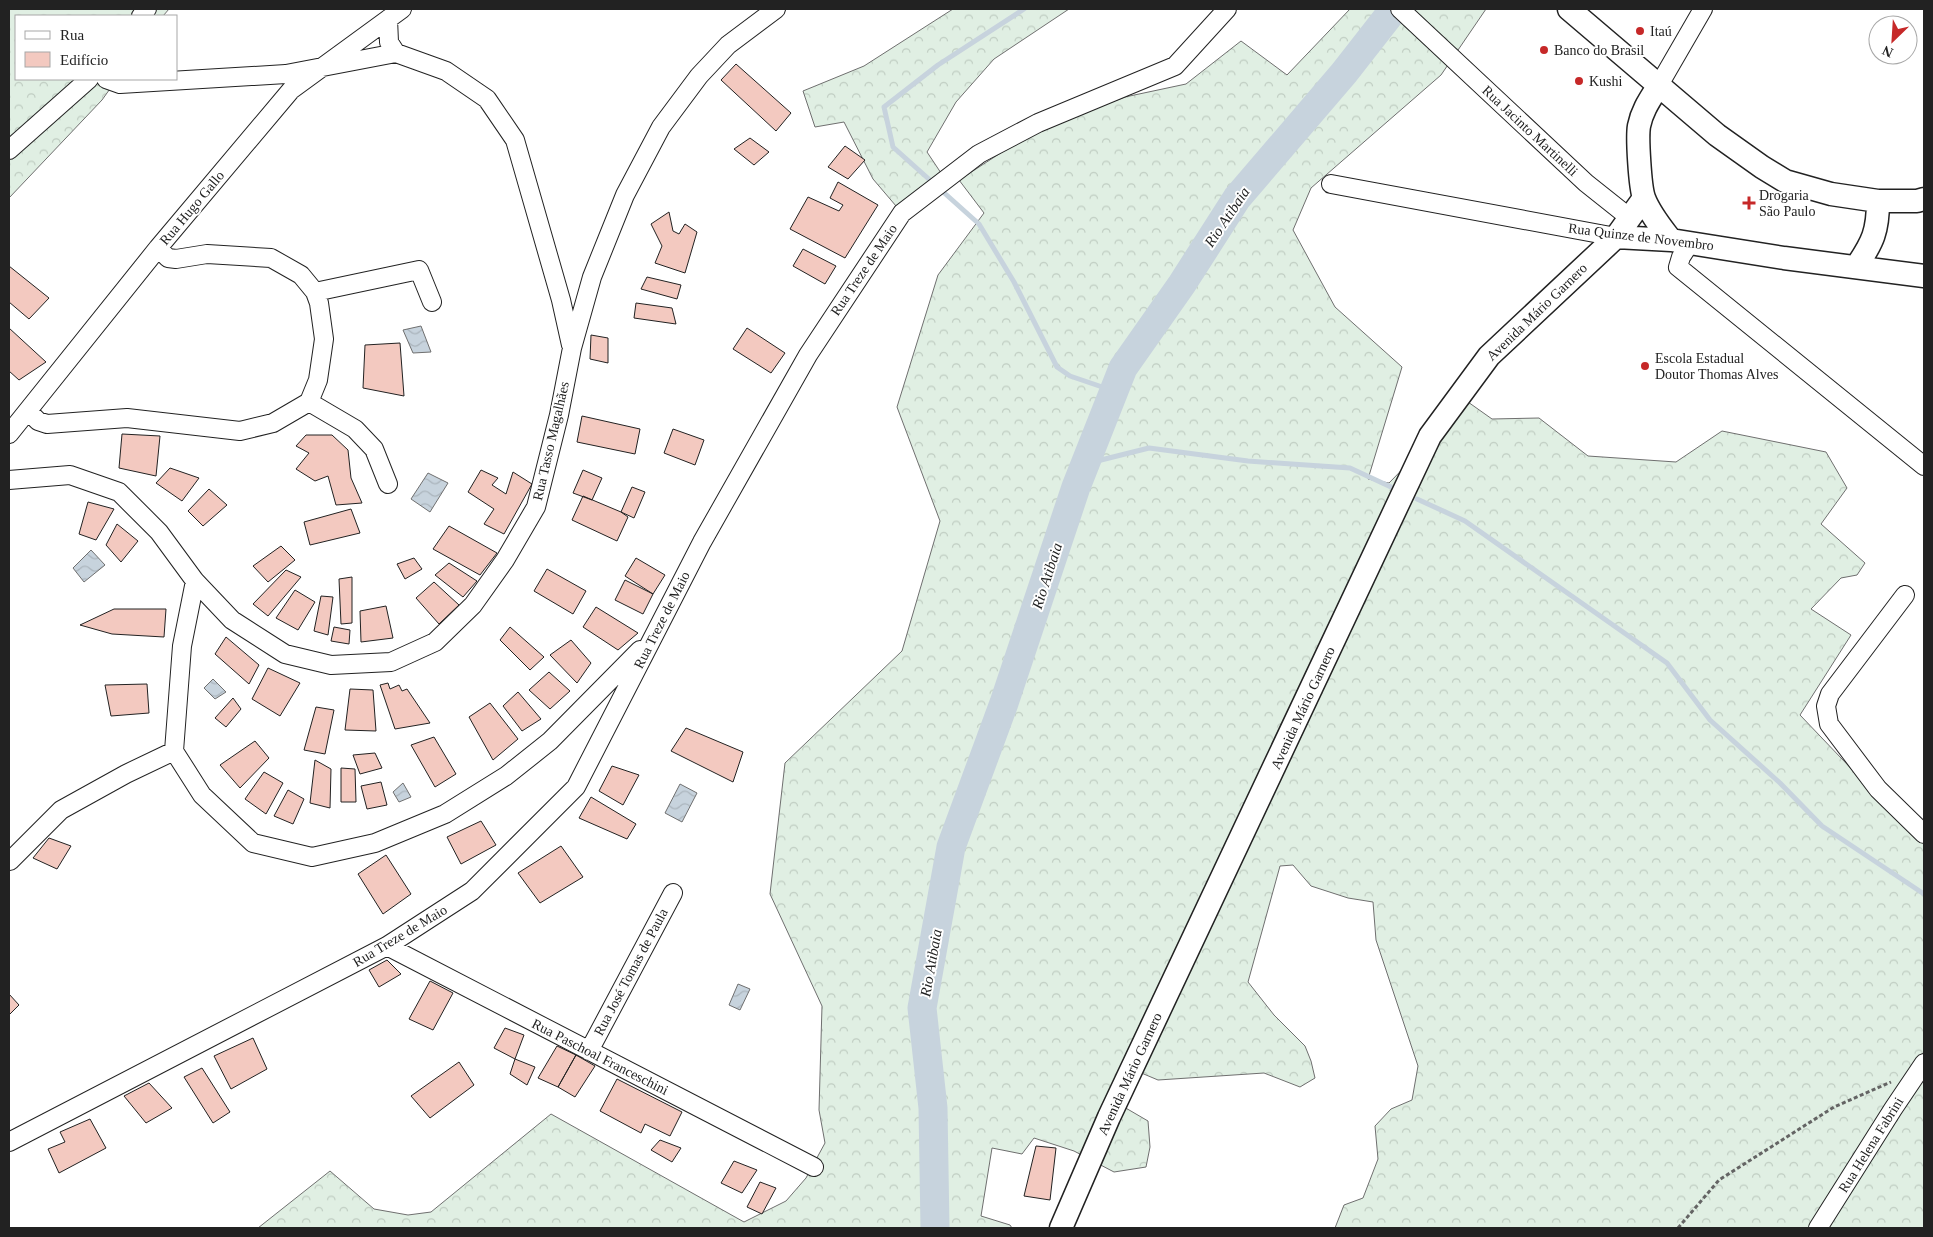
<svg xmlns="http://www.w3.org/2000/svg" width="1933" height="1237" font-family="'Times New Roman',serif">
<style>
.forest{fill:url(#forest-crowns);stroke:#6f6f6f}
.water{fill:url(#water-waves);stroke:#6f6f6f}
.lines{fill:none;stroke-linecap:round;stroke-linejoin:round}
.stream{stroke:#c7d3dd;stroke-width:5}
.river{stroke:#c7d3dd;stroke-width:29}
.building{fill:#f3c9c0;stroke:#222}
.minor-casing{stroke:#222;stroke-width:20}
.major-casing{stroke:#222;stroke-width:25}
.path{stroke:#646464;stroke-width:3;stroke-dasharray:4 2.5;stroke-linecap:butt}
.minor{stroke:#fff;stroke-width:18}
.major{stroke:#fff;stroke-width:22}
.poi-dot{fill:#c62828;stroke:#fff;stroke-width:2}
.labels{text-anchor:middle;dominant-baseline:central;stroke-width:4;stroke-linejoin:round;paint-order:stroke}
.poi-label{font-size:14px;fill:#222;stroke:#fff;text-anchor:start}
.street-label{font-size:14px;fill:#222;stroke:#fff}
.water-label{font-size:15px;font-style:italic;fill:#222;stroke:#fff}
</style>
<defs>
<pattern id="forest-crowns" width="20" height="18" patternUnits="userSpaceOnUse" patternTransform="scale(1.25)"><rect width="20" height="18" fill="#e0efe3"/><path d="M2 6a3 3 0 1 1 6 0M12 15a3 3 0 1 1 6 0" fill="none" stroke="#c0cdc2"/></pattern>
<pattern id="water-waves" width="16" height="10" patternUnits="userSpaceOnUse" patternTransform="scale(1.25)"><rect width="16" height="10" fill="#c7d3dd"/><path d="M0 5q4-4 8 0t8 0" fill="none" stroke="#abb5bd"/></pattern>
</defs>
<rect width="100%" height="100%" fill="#fff"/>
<path class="forest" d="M9,9h160l-6,7h-147v63h101l-15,21 -93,98z
M953,9h116l-75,50 -38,43 -29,50 14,21 -39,40 -29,-34 -29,-57 -29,5 -12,-36 61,-25z
M1350,9h136l-45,66 -130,113 -18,42 42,77 67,60 -34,112 21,4 79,-81 24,17 47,-1 49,38 88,6 46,-31 104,21 21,36 -26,36 44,39 -8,12 -16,3 -30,31 40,26 -51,80 104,109 20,17v387h-589l9,-23 19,-7 15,-39 -3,-33 16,-17 21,-9 6,-34 -42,-126 -3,-38 -25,-4 -37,-12 -18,-21 -13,1 -32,116 26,33 31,31 6,15 4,17 -15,9 -36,-14 -106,7 -19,-8 -15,35 24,14 2,26 -4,20 -32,5 -40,-21 -40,-13 -12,16 -30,-6 -11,68 29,9 2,3h-754l72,-57 44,38 34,6 23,-3 120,-98 193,108 42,-21 20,-23 19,-35 -6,-33 3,-104 -52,-112 15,-131 117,-112 38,-130 -43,-114 41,-132 46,-62 -25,-33 77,-50 89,-33 61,-13 55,-43 46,34z"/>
<path class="water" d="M421,326l10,26 -18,1 -10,-23z
M428,473l20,10 -18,29 -19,-13z
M91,550l14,15 -21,17 -11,-14z
M213,679l13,13 -11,7 -11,-11z
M403,783l8,14 -12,5 -6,-10z
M680,784l17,9 -15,29 -17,-9z
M738,984l12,5 -10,21 -11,-5z"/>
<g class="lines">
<path class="stream" d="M1024,9l-86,56 -54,42 9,40 86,77 35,58 43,85 13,9 44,15
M1085,464l64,-16 99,13 102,7 41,19
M1417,499l48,22 202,142 43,57 70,63 42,43 102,68"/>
<path class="river" d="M935,1228l-2,-120 -11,-100 29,-161 53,-144 72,-216 47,-119 59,-84 55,-86 107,-125 50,-64"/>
</g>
<path class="building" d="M736,64l55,49 -15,18 -55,-51z
M750,138l19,14 -15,13 -20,-16z
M845,146l20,14 -17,19 -20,-12z
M838,182l40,23 -33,53 -55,-29 18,-32 31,14 4,-6 -13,-7z
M669,212l4,19 6,3 6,-10 12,8 -12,41 -30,-10 7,-17 -11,-22z
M803,249l33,17 -11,18 -32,-18z
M9,266l40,32 -20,21 -20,-17z
M647,277l34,8 -4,14 -36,-10z
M636,303l36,5 4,16 -42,-6z
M9,328l37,34 -27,18 -10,-9z
M747,328l38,25 -14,20 -38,-24z
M591,335l17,3v25l-18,-4z
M400,343l4,53 -41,-8 2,-43z
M582,416l58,13 -5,25 -58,-12z
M673,429l31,11 -9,25 -31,-12z
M122,434l38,2 -4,40 -37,-8z
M306,435h26l16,15 3,28 11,25 -26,2 -8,-29 -13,5 -19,-12 13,-16 -13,-7z
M170,468l29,10 -17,23 -26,-18z
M481,470l17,8 -6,7 14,9 7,-22 19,12 -28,50 -20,-10 10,-15 -26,-17z
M583,470l19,8 -10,22 -19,-7z
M632,487l13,5 -11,26 -13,-6z
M209,489l18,16 -24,21 -15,-15z
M583,496l38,16 7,5 -11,24 -45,-21z
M88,502l26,7 -18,31 -17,-6z
M351,509l9,24 -50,12 -6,-23z
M117,524l21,17 -17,21 -15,-17z
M449,526l48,27 -17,22 -47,-26z
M281,546l14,14 -27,22 -15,-16z
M414,558l8,11 -17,10 -8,-15z
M636,558l29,17 -12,19 -28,-18z
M449,563l28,18 -14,16 -28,-22z
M547,569l39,22 -13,23 -39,-23z
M286,570l15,7 -33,39 -15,-12z
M352,577v46l-11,1 -2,-45z
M625,580l28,14 -10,20 -28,-14z
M434,582l25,23 -20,19 -23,-26z
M295,590l20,12 -17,28 -22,-12z
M321,596l12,1 -5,38 -14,-4z
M386,606l7,32 -32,4 -1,-31z
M596,607l42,26 -20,17 -35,-23z
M114,609h52l-2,28 -52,-3 -32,-9z
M334,627l16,3 -1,14 -18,-3z
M510,627l34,30 -14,13 -30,-30z
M226,637l33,28 -10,19 -34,-30z
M571,640l20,23 -14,20 -27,-28z
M268,668l32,15 -20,33 -28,-17z
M549,672l21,19 -20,18 -21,-19z
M388,683l2,6 9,-4 3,6 5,-2 23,34 -35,6 -15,-44z
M147,684l2,29 -38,3 -6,-31z
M350,689l23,1 3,41 -31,-1z
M518,692l23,27 -19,12 -19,-25z
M233,698l8,11 -15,18 -11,-9z
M490,703l28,36 -25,21 -24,-43z
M316,707l18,3 -9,44 -21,-4z
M686,728l57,24 -10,30 -62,-31z
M434,737l22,37 -21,13 -24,-42z
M255,741l14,17 -29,30 -20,-23z
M375,753l7,15 -22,6 -7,-19z
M315,760l16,9 -1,39 -20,-5z
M612,766l27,9 -16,30 -24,-14z
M341,768l14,1 1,33h-15z
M264,772l19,11 -17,31 -21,-15z
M381,782l6,23 -20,4 -6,-23z
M288,790l16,9 -11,25 -19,-8z
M591,797l45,27 -9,15 -48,-21z
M481,821l15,24 -35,19 -14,-27z
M49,838l22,8 -14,23 -24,-11z
M561,846l22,31 -43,26 -22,-30z
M386,855l25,39 -28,20 -25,-40z
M387,960l14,14 -22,13 -10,-17z
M430,981l23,12 -20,37 -24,-11z
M9,994l10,11 -10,10z
M505,1028l19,7 -9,24 -21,-11z
M253,1038l14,31 -36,20 -17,-33z
M557,1046l19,9 -18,32 -20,-9z
M576,1055l19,11 -20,31 -17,-10z
M515,1059l20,8 -8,18 -17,-11z
M459,1062l15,23 -44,33 -19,-22z
M202,1068l28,44 -17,11 -29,-46z
M617,1079l65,33 -12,24 -25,-12 -4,9 -41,-22z
M149,1083l23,25 -26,15 -22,-27z
M90,1119l16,29 -47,25 -11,-24 17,-7 -5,-10z
M660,1140l21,8 -9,14 -21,-12z
M1036,1146l20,2 -6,52 -26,-4z
M734,1161l23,9 -15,23 -21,-10z
M760,1182l16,6 -14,26 -15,-7z"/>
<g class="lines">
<defs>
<path id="minor" d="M1400,9l186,174 44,35
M141,16l6,-7
M388,19l1,23 7,11
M106,79l14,5 166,-10 110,-21 50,18 41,28 28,41 46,160 10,45
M1659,85l44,-76
M9,150l80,-71
M1331,184l285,53
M1690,243l-9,14 -3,10 246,199
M315,292l104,-22 13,32
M309,402l46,27 19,20 14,35
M28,411l10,10 9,3 80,-6 113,13 33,-8 36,-21 9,-22 6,-41 -5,-36 -4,-11 -14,-17 -30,-17 -64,-4 -31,5 -8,-1 -10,-10
M9,434l149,-186 133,-158 111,-81
M9,480l61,-5 49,17 40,40 36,49 37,39 53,34 46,11 60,-3 44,-20 38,-37 32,-45 31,-53 23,-92 13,-67 20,-71 33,-82 36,-68 38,-51 29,-31 48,-36
M195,581l-13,65 -8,105 28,44 51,48 59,14 63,-14 70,-29 61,-38 44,-35 90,-91
M1905,595l-75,99 -4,12 3,18 49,65 46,45
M10,861l51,-51 65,-36 48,-23
M387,946l427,221
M589,1051l84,-158
M9,1142l378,-196 85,-55 104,-104 126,-245 106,-187 94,-142 77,-59 59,-31 137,-57 52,-57
M1818,1228l75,-119 31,-46"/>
<path id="major" d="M1569,9l148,126 45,32 23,14 46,13 47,7h39l7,-2
M1659,85c-8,13 -17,25 -20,41 -2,11 1,61 5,72 6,16 17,29 27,42
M1616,237l55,3 113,18 140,18
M1856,267c17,-25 22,-36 22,-66
M1061,1228l48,-111 321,-681 59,-80 127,-119 28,-39"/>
</defs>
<use href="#minor" class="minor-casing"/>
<use href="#major" class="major-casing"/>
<path class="path" d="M1678,1228l41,-48 115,-73 57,-25"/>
<use href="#minor" class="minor"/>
<use href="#major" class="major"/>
</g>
<g class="poi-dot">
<circle cx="1640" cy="31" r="5"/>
<circle cx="1544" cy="50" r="5"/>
<circle cx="1579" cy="81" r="5"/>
<path d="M1746.5 195.5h5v5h5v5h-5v5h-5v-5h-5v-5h5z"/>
<circle cx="1645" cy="366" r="5"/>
</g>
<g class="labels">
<g class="poi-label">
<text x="1650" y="31">Itaú</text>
<text x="1554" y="50">Banco do Brasil</text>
<text x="1589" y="81">Kushi</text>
<text x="1759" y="195">Drogaria<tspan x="1759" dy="16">São Paulo</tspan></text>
<text x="1655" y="358">Escola Estadual<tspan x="1655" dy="16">Doutor Thomas Alves</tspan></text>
</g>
<g class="street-label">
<text transform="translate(1530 131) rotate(43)">Rua Jacinto Martinelli</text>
<text transform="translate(192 208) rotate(-50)">Rua Hugo Gallo</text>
<text transform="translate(1641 237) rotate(7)">Rua Quinze de Novembro</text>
<text transform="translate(864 270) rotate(-56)">Rua Treze de Maio</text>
<text transform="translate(1537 312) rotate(-44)">Avenida Mário Garnero</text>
<text transform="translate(551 441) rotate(-77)">Rua Tasso Magalhães</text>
<text transform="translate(662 620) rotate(-63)">Rua Treze de Maio</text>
<text transform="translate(1303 708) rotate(-65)">Avenida Mário Garnero</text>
<text transform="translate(400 936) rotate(-31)">Rua Treze de Maio</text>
<text transform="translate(631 972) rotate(-62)">Rua José Tomas de Paula</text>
<text transform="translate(600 1057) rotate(27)">Rua Paschoal Franceschini</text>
<text transform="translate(1130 1074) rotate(-65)">Avenida Mário Garnero</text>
<text transform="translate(1871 1145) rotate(-58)">Rua Helena Fabrini</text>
</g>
<g class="water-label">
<text transform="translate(1227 217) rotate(-56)">Rio Atibaia</text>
<text transform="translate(1047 576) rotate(-72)">Rio Atibaia</text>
<text transform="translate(931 963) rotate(-80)">Rio Atibaia</text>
</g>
</g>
<rect width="1933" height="1237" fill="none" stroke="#222222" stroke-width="20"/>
<rect x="15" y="15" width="162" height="65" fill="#ffffff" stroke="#a7a7a7"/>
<rect x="25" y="31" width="25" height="8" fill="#ffffff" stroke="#a7a7a7"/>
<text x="60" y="40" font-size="15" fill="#222222">Rua</text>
<rect x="25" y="52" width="25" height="15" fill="#f3c9c0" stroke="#a7a7a7"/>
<text x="60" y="65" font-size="15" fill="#222222">Edifício</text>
<g transform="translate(1893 40) rotate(205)"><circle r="24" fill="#ffffff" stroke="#a7a7a7"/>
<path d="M0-4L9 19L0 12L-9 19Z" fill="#c62828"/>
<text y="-8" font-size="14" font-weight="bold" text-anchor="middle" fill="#222222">N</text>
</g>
</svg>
